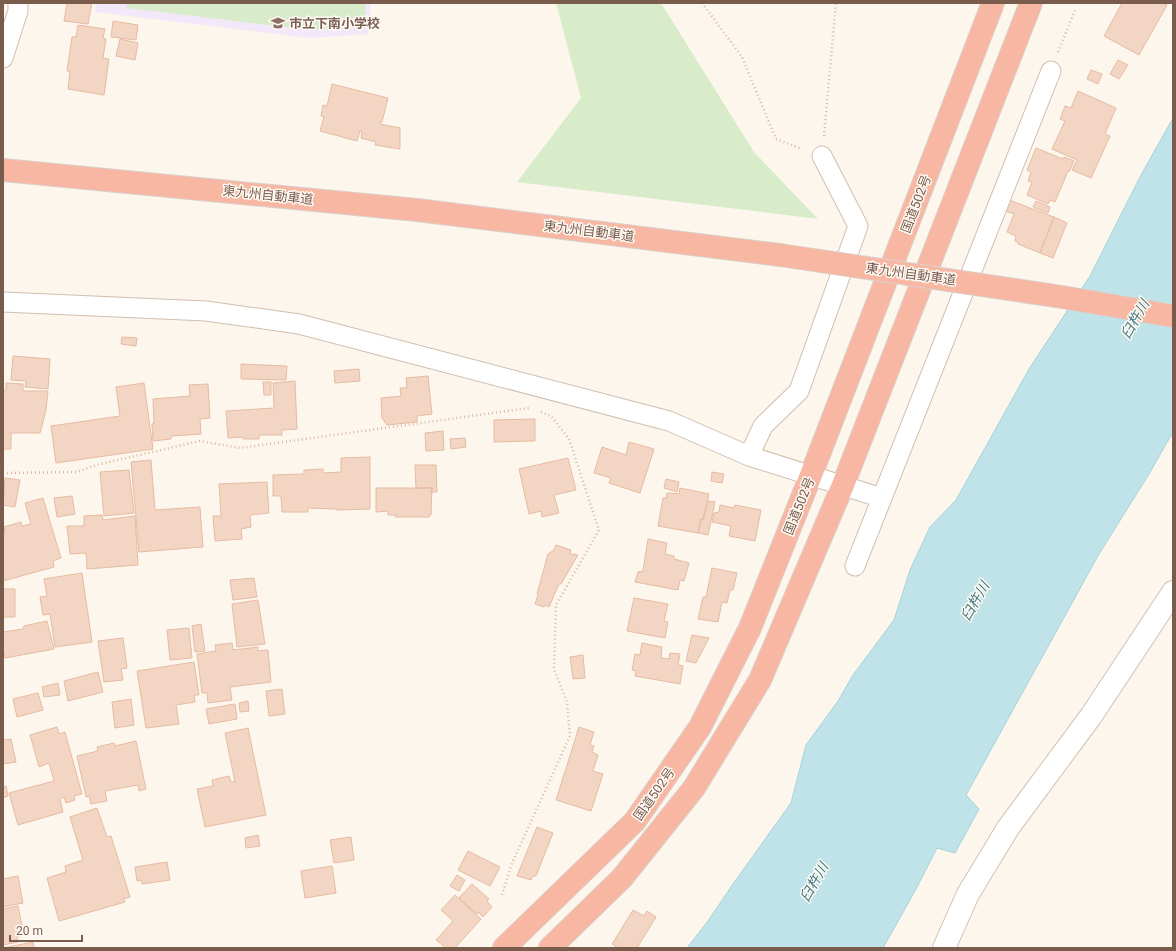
<svg xmlns="http://www.w3.org/2000/svg" width="1176" height="951" font-family="Roboto,'Noto Sans JP',sans-serif">
<style>
.education{fill:#f3e8fa}
.green{fill:#d8ecc9}
.water{fill:#bfe3e8;stroke:#a5d3da}
.building{fill:#f3d5c3;stroke:#e6bba3}
.lines{fill:none;stroke-linecap:round;stroke-linejoin:round}
.street-casing{stroke:#d1beb0;stroke-width:21}
.secondary-casing{stroke:#d6c0b0;stroke-width:24}
.highway-casing{stroke:#dad1cd;stroke-width:24}
.path{stroke:#d9b8a5;stroke-width:2.5;stroke-dasharray:1 3;stroke-linecap:butt}
.street{stroke:#fff;stroke-width:19}
.secondary{stroke:#fff;stroke-width:22}
.highway{stroke:#f7b7a3;stroke-width:22}
.highway-bridge-casing{stroke:#dad1cd;stroke-width:24;stroke-linecap:butt}
.highway-bridge{stroke:#f7b7a3;stroke-width:22}
.labels{text-anchor:middle;dominant-baseline:central;stroke-width:3;stroke-linejoin:round;paint-order:stroke}
.education-label{font-size:13px;font-weight:bold;fill:#785e54;stroke:#fffaf3;text-anchor:start}
.street-label{font-size:13px;fill:#7a5c4d;stroke:#fffaf3}
.water-label{font-size:14px;font-style:italic;fill:#437c86;stroke:#fffaf3}
</style>
<rect width="100%" height="100%" fill="#fdf6ec"/>
<path class="education" d="M96,3h275l-3,31 -58,4 -215,-26z"/>
<path class="green" d="M127,3h239l-2,23 -55,4 -182,-22z
M556,3h105l93,149 64,67 -301,-37 64,-84z"/>
<path class="water" d="M1173,118v314l-24,42 -50,80 -133,241 13,14 -24,44 -18,-5 -21,41 -33,59h-196l21,-27 25,-37 58,-81 15,-58 32,-44 15,-26 41,-55 16,-50 20,-43 26,-27 73,-131 61,-93 51,-101z"/>
<path class="building" d="M67,3h25l-4,21 -24,-3z
M1122,3h41l4,2 -28,50 -35,-19z
M113,21l25,4 -2,15 -25,-3z
M78,25l27,4 -2,9 3,1 -3,19 6,1 -5,36 -36,-6 2,-18h-3l5,-34h4z
M120,39l18,4 -3,17 -19,-4z
M1118,60l10,5 -9,14 -9,-5z
M1091,70l11,4 -4,10 -11,-5z
M332,84l56,14 -6,24h-2v2l20,4v21l-25,-4 1,-3 -15,-4 1,-6 -2,-1 -3,10 -37,-10 4,-14 -3,-1 2,-11 4,1z
M1078,91l38,17 -11,26 5,2 -19,42 -19,-8 5,-10 -25,-11 13,-28 -5,-2 5,-13 6,2z
M1036,148l27,11 1,-2 10,4 -5,11 -1,-1 -13,31 -5,-2 -2,4 -21,-9 5,-13 -4,-1 3,-9 -4,-2z
M1009,200l45,17 -14,36 -22,-9v-2l-3,-1 1,-5 -9,-4 7,-18 -9,-3z
M1036,201l14,6 -2,6 -15,-6z
M1054,217l13,6 -14,35 -13,-5z
M122,337l15,1 -1,8 -15,-2z
M13,356l37,3 -2,30 -23,-2 1,-6 -15,-1z
M241,364l46,2 -1,14 -45,-1z
M359,369l1,12 -25,2 -1,-12z
M428,376l4,38 -15,2v6l-30,3 -5,-7 -1,-20 20,-2 -1,-8h7l-1,-10z
M295,381l2,48 -15,1v5h-23v4h-16v-2l-15,1 -2,-27 48,-3 -1,-25z
M263,382h8v13h-7z
M6,383l17,1v7h25l-2,19 -6,23h-29v16h-8v-59h3z
M144,383l9,66 -97,14 -5,-37 69,-10 -4,-29z
M208,384l2,34 -10,1 1,15 -30,2v3l-18,2 -1,-17 2,-1 -1,-24 37,-3 -1,-11z
M535,419v22l-41,1v-22z
M443,431l1,19 -18,1 -1,-18z
M465,438l1,9 -15,2 -1,-10z
M629,442l25,7 -14,44 -31,-10 2,-5 -17,-5 8,-26 24,8z
M370,457v52l-34,1v-1l-28,-1v4h-26l-1,-16h-8v-21l31,-1v-4l19,-1v4l18,-1v-14z
M568,458l8,32 -22,5 5,18 -17,4 -1,-6 -12,3 -10,-45z
M151,460l4,50 45,-3 3,40 -64,5 -8,-90z
M415,465h21l1,27h-6l1,-4h-16z
M129,470l5,43 -30,3 -4,-44z
M712,472l12,2 -2,9 -11,-2z
M5,478l15,2 -5,27 -12,-2z
M666,479l13,3 -2,10 -13,-4z
M267,482l2,31 -19,2 1,12 -10,2 1,10 -27,2 -2,-25h8l-2,-32z
M376,488h56l-1,27h-2v2h-34l1,-2h-8v-4l-12,1z
M680,488l29,6 -6,26 -2,-1 -3,14 -40,-7 5,-28h3l1,-5 12,1z
M72,496l3,18 -18,3 -3,-19z
M43,498l18,60 -8,3 1,6 -51,14v-47l2,-1 -1,-6 17,-5 1,4 9,-2 -6,-21z
M708,501l7,1 -7,33 -10,-2 3,-14 2,1z
M720,505l14,3 1,-3 26,5 -6,31 -26,-5 2,-10 -19,-4 2,-9 5,-1z
M102,515l1,5 32,-4 3,49 -51,4 -1,-16 -16,1 -3,-28h17v-10z
M648,539l19,4 -2,11 9,2v3l15,4 -5,18 -4,-1 -2,10 -43,-8 3,-10 5,-1z
M556,545l15,5 -1,4 8,1 -17,29h-2l-10,23 -4,-2 -1,2 -9,-3 3,-9 -1,-1 11,-40 6,-4z
M712,568l25,5 -4,17h-3l-3,13 -5,-1 -4,20 -20,-3 5,-22h3z
M82,573l10,69 -37,5 -5,-33 -7,1 -3,-18 7,-1 -3,-17z
M254,578l3,19 -24,3 -3,-20z
M3,589h12v28h-12z
M634,598l34,6 -4,17 4,1 -3,16 -38,-7z
M258,600l7,44 -28,3 -5,-43z
M47,621l7,28 -49,9 -2,-9v-17l20,-3 1,-3z
M201,624l4,27 -10,1 -3,-26z
M189,628l3,30 -22,2 -3,-30z
M692,635l17,3 -13,25 -10,-2z
M123,638l4,30 -6,1 2,11 -19,2 -6,-41z
M232,643l1,7 25,-3v4l10,-1 3,32 -41,5 2,13 -24,3 -1,-10h-5l-5,-39 19,-3 -1,-6z
M642,643l20,4 -1,11 8,1 1,-6 10,1 -2,11 5,1 -3,18 -45,-8 1,-5 -4,-1 3,-16 5,1z
M583,655l2,23 -12,1 -3,-22z
M194,662l5,33h-5l1,7 -19,3 3,19 -33,4 -9,-57z
M98,672l5,20 -35,9 -4,-20z
M58,683l2,12 -16,2 -2,-10z
M282,689l3,25 -16,2 -3,-25z
M38,693l5,17 -26,7 -4,-18z
M131,699l3,26 -19,3 -3,-26z
M248,701l1,10 -9,1 -1,-9z
M235,704l2,15 -28,5 -3,-15z
M57,727l2,7 6,-2 17,62 -8,2 1,4 -9,3 -2,-6 -4,2 3,13 -45,13 -9,-32 45,-12 -5,-18 -10,4 -9,-32z
M579,727l15,5 -4,13 4,1 -2,6 6,3 -5,16 10,3 -12,37 -35,-11z
M248,728l18,87 -61,12 -8,-38 16,-3 -1,-6 17,-4 2,6h4l-10,-49z
M11,739l5,23 -13,2v-24z
M136,741l10,48 -7,2 -1,-6 -33,6 2,10 -16,3 -2,-8 -3,1 -9,-41 21,-5 -1,-4 17,-4 1,3z
M6,786l2,10 -5,2v-11z
M97,808l10,29 4,-1 19,61 -7,2 2,3 -66,19 -12,-43 19,-6 -1,-6 18,-6 -13,-43z
M537,827l16,6 -17,43h-3l-2,4 -14,-4z
M258,835l2,11 -14,2 -1,-10z
M351,837l3,23 -20,3 -4,-23z
M468,851l32,16 -10,19 -32,-16z
M167,862l3,18 -28,4 -1,-4 -4,1 -2,-14z
M332,866l4,27 -31,5 -4,-27z
M457,875l8,5 -6,11 -9,-5z
M18,876l5,27 -20,4v-28z
M472,884l17,15 -2,2 5,6 -9,10 -5,-5 -1,2 -18,-16z
M455,895l26,24 -26,29h-9l-10,-8 17,-19 -12,-11z
M18,906l6,29 -7,2 1,5 -15,3v-36z
M633,910l11,6 3,-5 9,6 -19,31h-19l-6,-4z
M33,942l1,6h-31z"/>
<g class="lines">
<defs>
<path id="street" d="M3,58l15,-47v-8
M3,302l203,9 93,13 370,97 80,35 133,42
M749,456l14,-30 36,-35 59,-165 -36,-70
M855,566l196,-495"/>
<path id="secondary" d="M944,948l24,-54 40,-66 83,-112 82,-124"/>
<path id="highway" d="M3,170l414,40 363,45
M504,948l131,-127 65,-94 50,-99 61,-153 182,-472
M550,948l72,-70 72,-90 66,-108 83,-195 188,-482"/>
</defs>
<use href="#street" class="street-casing"/>
<use href="#secondary" class="secondary-casing"/>
<use href="#highway" class="highway-casing"/>
<path class="path" d="M702,3l40,54 34,82 26,10
M1058,52l18,-44
M824,136l12,-133
M3,473l74,-1 19,-7 104,-24 40,7 289,-40
M502,895l10,-32 58,-127 -3,-34 -13,-33 2,-64 43,-75 -30,-91 -18,-23 -10,-4"/>
<use href="#street" class="street"/>
<use href="#secondary" class="secondary"/>
<use href="#highway" class="highway"/>
<defs>
<path id="highway-bridge" d="M780,255l282,42 111,19"/>
</defs>
<use href="#highway-bridge" class="highway-bridge-casing"/>
<use href="#highway-bridge" class="highway-bridge"/>
</g>
<defs>
<symbol id="school-bare" viewBox="-9 -9 18 18"><path d="M0-5L7-2L0 1L-7-2ZM-4 1L0 2.5L4 1V4Q0 6-4 4Z" fill="#8d6e63" stroke="#fffaf3" stroke-width="2.5" paint-order="stroke"/></symbol>
</defs>
<g fill-rule="evenodd">
<use href="#school-bare" x="268" y="13" width="20" height="20"/>
</g>
<g class="labels">
<g class="education-label">
<text x="289" y="23">市立下南小学校</text>
</g>
<g class="street-label">
<text transform="translate(268 195) rotate(6)">東九州自動車道</text>
<text transform="translate(916 204) rotate(-69)">国道502号</text>
<text transform="translate(589 231) rotate(7)">東九州自動車道</text>
<text transform="translate(911 274) rotate(8)">東九州自動車道</text>
<text transform="translate(799 506) rotate(-68)">国道502号</text>
<text transform="translate(654 794) rotate(-55)">国道502号</text>
</g>
<g class="water-label">
<text transform="translate(1135 319) rotate(-60)">臼杵川</text>
<text transform="translate(975 601) rotate(-60)">臼杵川</text>
<text transform="translate(814 882) rotate(-60)">臼杵川</text>
</g>
</g>
<rect width="1176" height="951" fill="none" stroke="#7a5c4d" stroke-width="8"/>
<path d="M10 935v6h72v-6" fill="none" stroke="#7a5c4d" stroke-width="2"/>
<text x="16" y="935" font-size="12" fill="#7a5c4d" stroke="#fffaf3" stroke-width="3" paint-order="stroke">20 m</text>
</svg>
